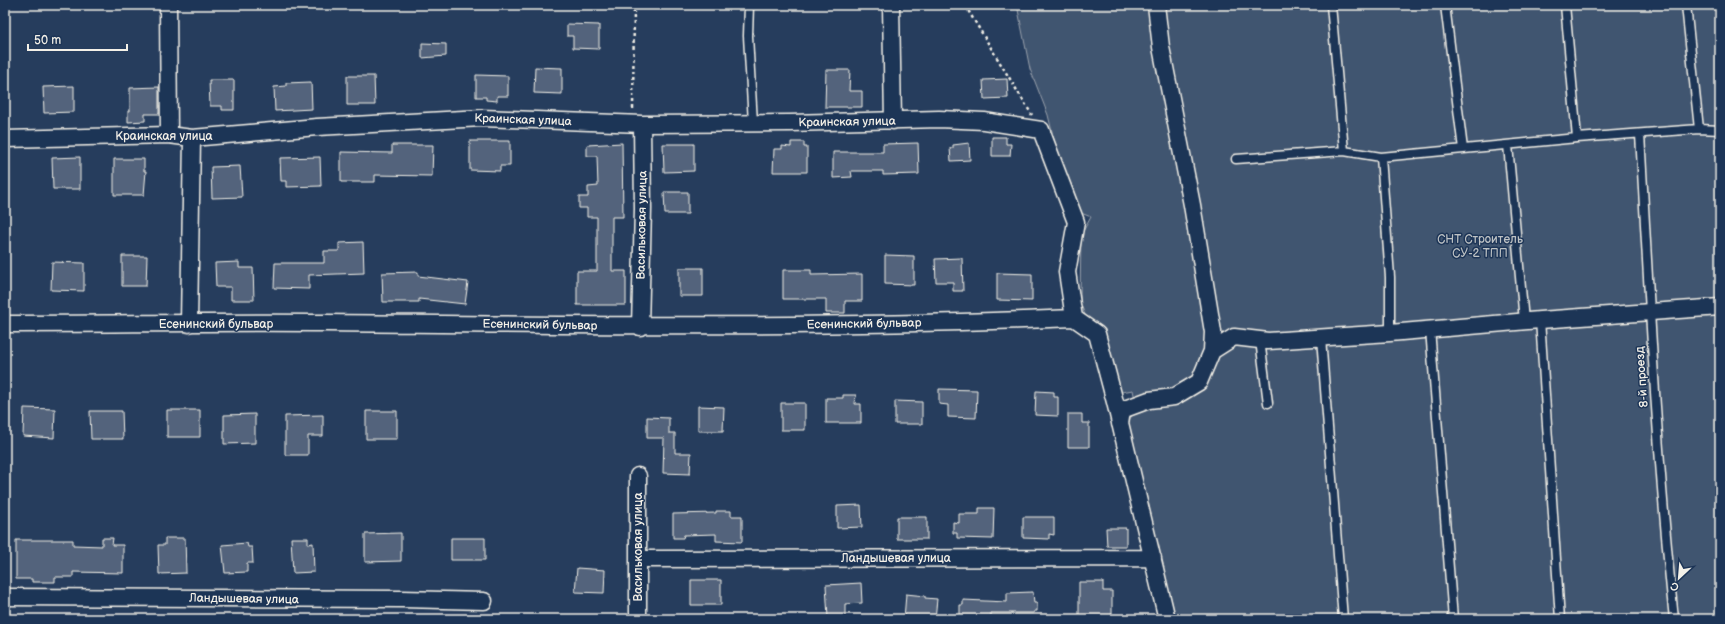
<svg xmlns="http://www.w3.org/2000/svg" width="1725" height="624" font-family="'Balsamiq Sans',sans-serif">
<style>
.green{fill:#40546f;stroke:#9aa2ac}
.building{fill:#52647b;stroke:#f4f1e8}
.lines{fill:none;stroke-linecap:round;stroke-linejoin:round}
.lane-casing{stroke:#f4f1e8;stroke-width:11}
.street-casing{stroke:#f4f1e8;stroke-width:19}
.path{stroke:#f4f1e8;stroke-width:2.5;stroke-dasharray:3 3;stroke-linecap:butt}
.lane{stroke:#1d3557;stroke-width:8}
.street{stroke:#1d3557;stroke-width:16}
.labels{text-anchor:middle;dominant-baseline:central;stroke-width:3;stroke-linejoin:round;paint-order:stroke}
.street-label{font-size:12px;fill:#f4f1e8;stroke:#1d3557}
.park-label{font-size:12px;fill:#bec2c4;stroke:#1d3557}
</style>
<rect width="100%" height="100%" fill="#263d5d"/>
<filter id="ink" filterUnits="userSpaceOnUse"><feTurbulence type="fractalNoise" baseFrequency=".025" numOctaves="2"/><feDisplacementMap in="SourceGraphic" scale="8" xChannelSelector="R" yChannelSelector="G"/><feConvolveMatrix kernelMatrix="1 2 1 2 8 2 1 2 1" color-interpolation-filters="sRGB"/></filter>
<g filter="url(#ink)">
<path class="green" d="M1017,5h703v614h-546l-51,-191 14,-19 -4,-19 -18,3 -35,-91 1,-67 10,-18 -20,-8 -23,-94 -18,-46z"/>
<path class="building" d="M567,24l32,1v24l-26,-1v-12h-6z
M422,43l24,1v12l-24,2z
M535,67l27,1v26l-28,-1z
M826,70h24l-1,21h13v16h-37z
M476,75l32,1v20h-11v5l-11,-1v-3h-10z
M347,76h27l1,29h-28z
M1007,79l1,19 -24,1 -1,-19z
M209,80h25v30h-12v-4h-12z
M311,82l1,27 -37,2 -1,-24 12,-1v-3z
M74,86v26l-30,1 -1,-26z
M159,87v27h-14v7l-17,1v-11h2v-23z
M992,137h14v7h5l-1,12h-18z
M470,141h40v25h-10v5l-30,-1z
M791,142h13v5h3v25h-34l1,-23h8v-3l9,1z
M622,143l1,74h-11v54h14v34h-49v-34h20v-54h-10v-9h-8v-11h9v-10l10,-1 -1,-30h-10v-11z
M918,143l1,31 -36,1v-4h-32l1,6 -19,1v-26h50v-8z
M969,143l1,17 -19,1 -1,-13h3v-3z
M663,144h31v27l-30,1z
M392,145h41l-1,31 -57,-1v7h-34v-30l51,1z
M80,157v32h-27l-1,-31z
M320,157l1,29 -35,1v-6h-5l-1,-23z
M114,159h30v12h2l-2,24h-30z
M240,166l2,31 -30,1 -1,-31z
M664,192h24v22h-23z
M363,242l1,31 -55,2v14l-35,-1 1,-25h49v-12h15v-8z
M885,255l29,1v29l-29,-1z
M122,256h25l-1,30h-24z
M962,258l1,33h-10v-9h-17l-1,-23z
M52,262l32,1v28l-33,-1z
M239,262v6h14l1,32h-23v-13h-15l-1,-24z
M679,268h24v28h-24z
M783,270h28v5l51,-1v27h-17v12h-19v-14h-43z
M418,272v4l50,6 -3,22 -46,-5v3h-36l-1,-29z
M997,273l35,1v27l-35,-1z
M939,389l38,1 -1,28 -28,-1v-12l-9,-1z
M1036,391l18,1v5h4v19l-23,-1z
M843,395h13l-1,9h6v19h-35v-25h17z
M895,401l27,1v22h-27z
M781,403h24v27h-24z
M698,406l26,1 -1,24h-25z
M24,408l31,1 -1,29 -31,-2z
M167,410h33v27h-33z
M90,411h32l1,28h-32z
M366,411h31v28h-31z
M255,414v29l-31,1v-29z
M1068,414h14v9h7v24h-21z
M323,415v21h-15v19h-23v-39z
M647,417l22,1v15h6v20h16l-1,21 -27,-1 1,-35h-17z
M861,505l1,22 -25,1v-22z
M979,508h15l-1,31 -36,-1v-5h-4v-11l6,1v-9h20z
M716,511h15v5h11v26l-26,-1v-7l-32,1 -1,3h-10v-24l43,-1z
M897,517h30v22h-30z
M1023,517h31v18l-5,-1v5l-26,-1z
M1106,528h20v18h-19z
M401,533v28l-36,1v-28z
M102,538h11l-1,7h11v28l-50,-1v5h-18v5h-23v-3h-16v-39h57v5l29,1z
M165,538h20l1,35 -27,1 -1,-29h7z
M291,538h17v6l5,-1 1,29 -21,1z
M451,538h34v22h-34z
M247,543l1,4h4l1,16h-6v9l-22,1 -3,-28z
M577,568l28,2 -1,23 -29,-1z
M691,580h30v25h-30z
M1079,582h24v9h9v28h-33z
M861,583l1,20 -17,1v14h-17l-2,-33z
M1033,592l1,11h3v8h-3v2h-43v6h-31v-14h3v-5l44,2v-9z
M906,594l19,2v2l12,1 -2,20h-31z"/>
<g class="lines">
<defs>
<path id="lane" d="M749,5l-1,31 5,87
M1331,5l13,146
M1445,5l18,144
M1565,5l12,133
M1686,5l13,124
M1640,134c9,162 17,324 34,485
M1508,145l16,176
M1381,157l9,120v56
M1236,159l108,-8 37,6 196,-19 122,-9 21,1
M1540,320l20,299
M1430,329l23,290
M1321,338l22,281
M1260,340l8,63"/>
<path id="street" d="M168,5l1,130
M891,5l2,116
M5,139l164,-4 23,3 125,-11 165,-9 160,6 148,-1 149,-4 45,2 57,9 35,92 -9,50 7,46 23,16 18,68 52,217
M5,324c107,0 215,-2 322,-1 249,2 499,6 747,-5
M189,324l3,-186
M640,327l3,-118 -1,-85
M1212,351l22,-14 34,4 122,-8 150,-13 180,-13
M1120,424l2,-14 27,-10 25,-3 25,-15 13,-31 1,-19 -21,-127 -31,-158 -5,-42
M638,559l515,-1
M5,597l397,2 82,2
M638,619v-143"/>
</defs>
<use href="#lane" class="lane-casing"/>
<use href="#street" class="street-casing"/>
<path class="path" d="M967,5l2,7 63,103
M633,109l1,-104"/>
<use href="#lane" class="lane"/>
<use href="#street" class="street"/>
</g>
</g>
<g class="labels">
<g class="street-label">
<text transform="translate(523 120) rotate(2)">Краинская улица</text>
<text transform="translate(847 122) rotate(-1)">Краинская улица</text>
<text x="164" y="136">Краинская улица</text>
<text transform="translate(642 225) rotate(-89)">Васильковая улица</text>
<text x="216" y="324">Есенинский бульвар</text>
<text transform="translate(864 324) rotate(-1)">Есенинский бульвар</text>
<text transform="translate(540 325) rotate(1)">Есенинский бульвар</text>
<text transform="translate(1642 377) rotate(-94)">8-й проезд</text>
<text transform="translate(638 547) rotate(-90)">Васильковая улица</text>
<text x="896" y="558">Ландышевая улица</text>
<text transform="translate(244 599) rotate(1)">Ландышевая улица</text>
</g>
<g class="park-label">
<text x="1480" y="239">СНТ Строитель<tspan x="1480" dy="14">СУ-2 ТПП</tspan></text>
</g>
</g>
<rect width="1725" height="624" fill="none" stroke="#1d3557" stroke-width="20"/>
<rect x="10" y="10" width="1705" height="604" fill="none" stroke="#f4f1e8" stroke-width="1.5" filter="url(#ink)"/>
<g transform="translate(1679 578) rotate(206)" stroke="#1d3557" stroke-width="3" paint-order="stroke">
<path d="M0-3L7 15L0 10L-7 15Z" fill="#f4f1e8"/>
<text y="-6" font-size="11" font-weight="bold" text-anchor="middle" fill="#f4f1e8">С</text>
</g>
<path d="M28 44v6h99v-6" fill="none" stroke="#f4f1e8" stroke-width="2"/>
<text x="34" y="44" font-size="12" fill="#f4f1e8" stroke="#1d3557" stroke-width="3" paint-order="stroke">50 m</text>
</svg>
